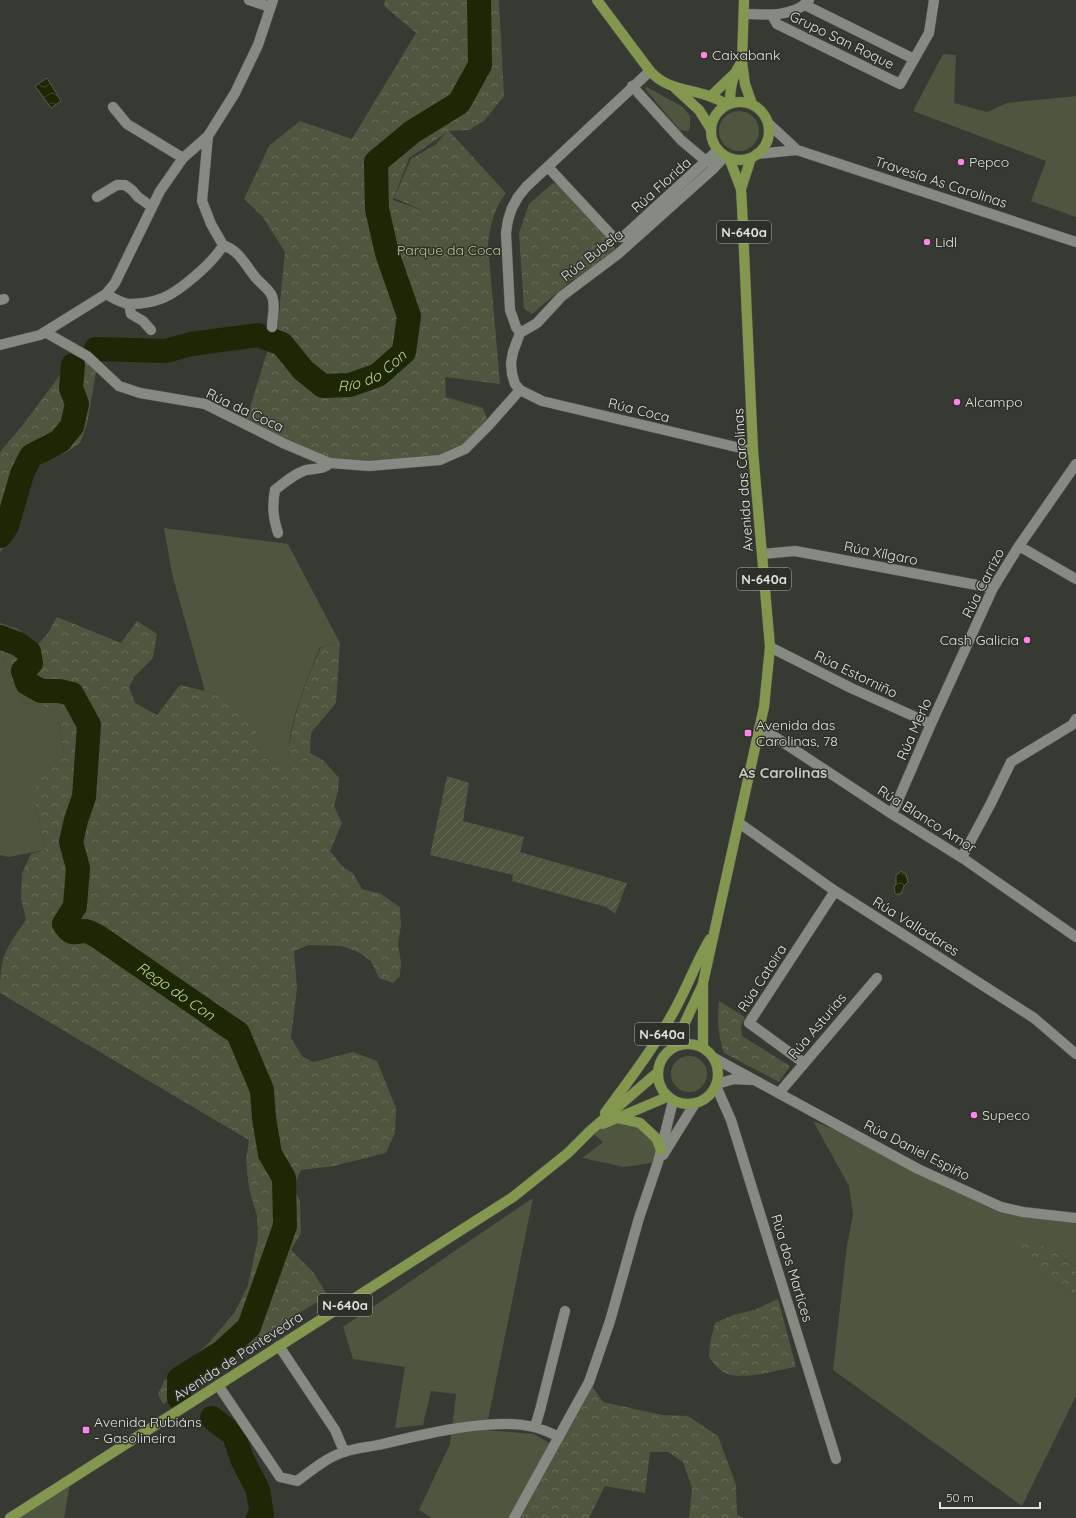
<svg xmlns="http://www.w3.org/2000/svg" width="1076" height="1518" font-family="Quicksand,sans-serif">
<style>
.grass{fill:#4e563f}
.forest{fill:url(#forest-crowns);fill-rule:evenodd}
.garden{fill:url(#garden-furrows)}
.water{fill:url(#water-waves);stroke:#585e46}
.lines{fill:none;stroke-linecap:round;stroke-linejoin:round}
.river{stroke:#1d2605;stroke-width:24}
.pedestrian-casing{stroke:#555652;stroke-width:11}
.minor-casing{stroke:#555652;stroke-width:11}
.tertiary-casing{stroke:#555652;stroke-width:11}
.secondary-casing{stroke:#555652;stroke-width:11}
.primary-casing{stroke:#555652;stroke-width:11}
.pedestrian{stroke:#878983;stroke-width:10}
.minor{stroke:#878983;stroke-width:10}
.tertiary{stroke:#878983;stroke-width:10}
.secondary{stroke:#878983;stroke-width:10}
.primary{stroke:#83974f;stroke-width:10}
.poi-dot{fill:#fa87e7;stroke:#2d2f29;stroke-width:1.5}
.labels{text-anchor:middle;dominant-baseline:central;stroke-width:3;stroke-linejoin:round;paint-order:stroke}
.shield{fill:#2d2f29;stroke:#abaca8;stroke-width:1}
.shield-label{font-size:13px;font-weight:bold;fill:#e1e2de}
.street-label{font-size:14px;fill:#e1e2de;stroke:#2d2f29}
.poi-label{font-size:14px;fill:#e1e2de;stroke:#2d2f29;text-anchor:start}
.park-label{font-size:14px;fill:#b5ca8d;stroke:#2d2f29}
.water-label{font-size:15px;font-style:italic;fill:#bfd497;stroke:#2d2f29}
.neighbourhood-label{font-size:15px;font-weight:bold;fill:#c5c8c1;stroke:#2d2f29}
</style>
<defs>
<pattern id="forest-crowns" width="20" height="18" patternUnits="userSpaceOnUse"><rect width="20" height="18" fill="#4e563f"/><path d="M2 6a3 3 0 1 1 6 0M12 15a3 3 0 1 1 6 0" fill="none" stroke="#676e5a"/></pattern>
<pattern id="garden-furrows" width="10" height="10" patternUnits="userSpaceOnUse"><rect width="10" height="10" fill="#4e563f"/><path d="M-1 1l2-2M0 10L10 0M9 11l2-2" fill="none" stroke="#676e5a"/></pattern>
<pattern id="water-waves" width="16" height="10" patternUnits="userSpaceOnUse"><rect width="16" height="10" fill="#1d2605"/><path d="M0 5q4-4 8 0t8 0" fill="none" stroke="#3e4529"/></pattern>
</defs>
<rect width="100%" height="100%" fill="#373933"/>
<path class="grass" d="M943,54l13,1 -2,48 33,9 20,-9 69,-7v121l-45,-16 15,-40 -133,-50z
M647,87l36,20 7,9v13l-2,2 -8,-1 -35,-41z
M719 131a20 20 0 1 1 40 0a20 20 0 1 1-40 0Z
M164,528l124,16 52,99 -20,4c-12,29 -24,59 -30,89 -1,8 -1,17 -2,25l-11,3 -14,-7 -41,-62 -17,-4 -33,-117z
M0,655l4,4 7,22 13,21 18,3 15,8 7,41 -29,47 10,49 -36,7 -9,-2z
M671 1074a18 18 0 1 1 36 0a18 18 0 1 1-36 0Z
M618,1118l22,5 16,15 2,24 -34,5 -42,-9 21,-16 -13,-11z
M813,1121l67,27 121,59 75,11v49l-20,-15 -40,-4c15,20 38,36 60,47v101l-54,110 -189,-136 14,-125 6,-30 -4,-29z
M533,1198l-47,232 48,4 20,12 -40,72h-82l-13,-8 31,-66 6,-50 -25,-3 -8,34 -28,3 10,-61 -52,-8 -10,-32z
M71,1479l-7,39h-49z"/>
<path class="forest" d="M385,0h114l5,96 -20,25 -15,9 -20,1 57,62c-12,16 -16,32 -18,52l12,139 -55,-7 1,20 37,11 6,17 -24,24 -25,11 -110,3 -85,-39 34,-111 6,-61 -23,-36 -18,-17 25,-53 31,-25 52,18 64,-106 -32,-27zM446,133l-11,12 -24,14 -17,39 28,12 -29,-10 16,-42z
M553,183l6,2 57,64 -34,28 -10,3 -40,34 -8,-6 -5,-75 10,-29z
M78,351l19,15 -10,58 -7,19 -13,9 -16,6 -13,9 -13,26 -12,39 -13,21v-101l22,-26z
M57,617l64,26 16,-22 20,13 -4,24 -19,19 -5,10 6,16 22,12 23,-30 42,10 29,18 12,44 14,7 11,-3c2,-39 17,-78 33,-114l19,-4 -4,60 -25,30 -1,20 13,7 16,18 -1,13 -4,15 8,17 -12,28 13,16 10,6 9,16 19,5 19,13 1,18 -3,19 3,18 -1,14 -7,7 -14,-5 -8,-17 -13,-9 -17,-6 -32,-1 -15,6 3,37 -6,50 11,18 11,6 40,-10 24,9 19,47 -1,25 -9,20 -52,13 -33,4 -8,17 7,14 1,32 -10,17 22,22 15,24 -21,12 -144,96 -5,-10 6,-13 43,-36 28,-33 13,-27 10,-46 -1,-23 -8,-28 -3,-28 3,-20 -249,-147c0,-37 5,-43 26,-73l-5,-22 1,-25 9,-19 14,-4 -10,-49 2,-23 15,-21 12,-3 -7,-41 -15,-8 -18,-3 -13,-21 -7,-22 -4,-4v-32l18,6 19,17 11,-13z
M719,1001l26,16 -4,9 1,10 48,30 -11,16 -55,-29c-6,-18 -7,-33 -5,-52z
M1030,1240l26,12 20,15v28c-22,-11 -45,-27 -61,-47z
M778,1299l18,68c-19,3 -54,14 -71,6 -6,-2 -12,-11 -16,-16l1,-14 5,-20 18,-8 21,-5z
M589,1382l14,20 59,13 26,1 30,20 18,49 1,30 7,3h-55l3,-30 -9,-26 -15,-10h-18l-5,41 -40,-7 -16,32h-75z"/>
<path class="garden" d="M447,776l22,7 -6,38 61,16 -4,15 107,31 -12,31 -9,-7 -94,-26 1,-6 -83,-20z"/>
<path class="water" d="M47,78l14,23 -10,7 -16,-22z
M901,871l5,3 2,8 -4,4 -3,8 -3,1 -3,-2 -1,-6 2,-3v-9z"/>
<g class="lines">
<g class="river">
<path id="s1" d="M96,349l70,2 25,-7 67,-9 24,9 21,26 20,16 27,-1 28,-10 26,-23 5,-36 -22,-63 -10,-44 -1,-47 36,-30 47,-29 21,-38 -1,-65"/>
<path d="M0,536l7,-10 15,-52 9,-18 29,-15 12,-15 5,-22 -6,-16 2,-23"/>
<path id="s2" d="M0,637l18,7 11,8 2,11 -8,8 4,12 14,8h18l13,3 17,31 -5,72 -8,23 -5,22 7,26 -3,38 -11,18c9,13 9,7 21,7 4,0 9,4 12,5l141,97 24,57 2,28 6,36 14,24 1,48 -36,101 -27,25 -43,27v19"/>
<path d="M212,1418l22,17 8,24 16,31 4,25 -4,3"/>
</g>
<defs>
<path id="pedestrian" d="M632,86l49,54 26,22"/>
<path id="minor" d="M249,0l21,7
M805,5l109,54
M744,14c21,1 51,3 65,-14
M772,15l5,9 123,60 29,-51 5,-33
M113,107l14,17 56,34
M769,124l28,26
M757,154l40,-4 279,92
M725,156l-12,13 -95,85 -56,42 -25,27 -17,10 -7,19 -2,11 1,11 3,10 5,6 22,11 211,50
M548,167l65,70h10l95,-87
M97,197l20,-12h8l7,5 6,7 14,10
M223,245c17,6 22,20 33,33 5,6 13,11 16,18 4,9 0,22 0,31
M106,294c7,4 15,9 23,10 10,0 24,-2 34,-6 17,-7 51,-36 60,-53l-12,-21 -9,-23 6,-65
M0,300l4,-1
M129,304l2,10 12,7 8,9
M45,332l42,24 32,30 21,7 65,11 80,40 45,19 39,3 71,-6 25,-11 24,-24 31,-35
M520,333l-4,-6 -6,-17 -4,-77 2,-13 4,-12 6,-11 8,-10 124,-116
M0,345l40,-10 66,-41 9,-11 45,-92 23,-33 25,-22 27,-43 23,-48 15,-45
M278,533c-5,-16 -6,-27 -3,-43 10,-8 19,-16 31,-20 9,-2 17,0 24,-7
M1019,546l57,33
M762,554l33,-3 198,37
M770,647l81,41 80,36
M759,729l13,6 120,79 72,45 112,78
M892,814l39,-90 62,-136 26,-42 57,-82
M739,823l96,68 199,127 42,36
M962,857l28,-52 21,-43 61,-37 4,-6
M804,1063l-55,-40 86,-132
M716,1086l15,34 105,339
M779,1093l98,-115
M279,1346l56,84 9,21
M218,1385l62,92 17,4c14,-10 30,-24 47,-29 11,-4 26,-5 39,-8 41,-10 109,-27 151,-17 8,2 17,6 25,10
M535,1427l5,-17 25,-99"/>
<path id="tertiary" d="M714,1058l204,111 83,38 22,5 53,6
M717,1084l17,-5 17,1"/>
<path id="secondary" d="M663,1155l31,-50
M514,1518l75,-136 21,-61 29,-103 19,-56 15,-61"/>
<path id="primary" d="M597,0l53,71c17,19 37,17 59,25 6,2 12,5 17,8
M744,0l-2,62 3,22 7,20
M675,88l24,22 12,19
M711,96l24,-23
M711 131a29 29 0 1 1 58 0a29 29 0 1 1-58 0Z
M730,102c0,-14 3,-29 12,-40
M741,189l10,-31
M658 1074a30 30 0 1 1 60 0a30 30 0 1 1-60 0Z
M673,1048l29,-62
M703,1048v-65l61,-276 6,-60 -17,-196 -11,-245 -1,-17 -12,-31
M605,1113c24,-33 49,-65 69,-102 13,-23 22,-49 36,-72
M618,1118l22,5 16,15 5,12
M603,1124l64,-27
M10,1518l503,-321 55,-44 22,-22 68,-59"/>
</defs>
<use href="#pedestrian" class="pedestrian-casing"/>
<use href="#minor" class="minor-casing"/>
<use href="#tertiary" class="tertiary-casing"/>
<use href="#secondary" class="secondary-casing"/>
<use href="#primary" class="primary-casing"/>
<use href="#pedestrian" class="pedestrian"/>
<use href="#minor" class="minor"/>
<use href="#tertiary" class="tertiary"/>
<use href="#secondary" class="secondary"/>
<use href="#primary" class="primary"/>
</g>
<g class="poi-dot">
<circle cx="704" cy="55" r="4"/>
<circle cx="961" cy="162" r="4"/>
<circle cx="927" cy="242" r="4"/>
<circle cx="957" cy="402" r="4"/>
<circle cx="1027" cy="640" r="4"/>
<rect x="744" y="729" width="8" height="8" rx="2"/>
<circle cx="974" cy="1115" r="4"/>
<rect x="82" y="1426" width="8" height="8" rx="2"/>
</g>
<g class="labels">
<g class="shield">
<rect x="717" y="221" width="54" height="22" rx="3"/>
<rect x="737" y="568" width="54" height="22" rx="3"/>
<rect x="635" y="1023" width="54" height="22" rx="3"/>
<rect x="318" y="1294" width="54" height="22" rx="3"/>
</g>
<g class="shield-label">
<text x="744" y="232">N-640a</text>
<text x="764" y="579">N-640a</text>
<text x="662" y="1034">N-640a</text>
<text x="345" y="1305">N-640a</text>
</g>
<g class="street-label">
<text transform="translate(842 40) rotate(26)">Grupo San Roque</text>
<text transform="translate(941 182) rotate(18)">Travesía As Carolinas</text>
<text transform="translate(661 185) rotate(-42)">Rúa Florida</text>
<text transform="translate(592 255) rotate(-38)">Rúa Bubela</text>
<text transform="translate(245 410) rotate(25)">Rúa da Coca</text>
<text transform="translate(639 410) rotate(14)">Rúa Coca</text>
<text transform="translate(743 480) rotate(-94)">Avenida das Carolinas</text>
<text transform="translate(881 553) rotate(11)">Rúa Xílgaro</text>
<text transform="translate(983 583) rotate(-63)">Rúa Carrizo</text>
<text transform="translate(856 674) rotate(26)">Rúa Estorniño</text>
<text transform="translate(914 729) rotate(-66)">Rúa Merlo</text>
<text transform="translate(927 819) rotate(32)">Rúa Blanco Amor</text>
<text transform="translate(916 926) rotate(32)">Rúa Valladares</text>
<text transform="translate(762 978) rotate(-57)">Rúa Catoira</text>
<text transform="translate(817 1026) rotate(-50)">Rúa Asturias</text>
<text transform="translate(917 1150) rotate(27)">Rúa Daniel Espiño</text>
<text transform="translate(792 1268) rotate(73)">Rúa dos Martices</text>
<text transform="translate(238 1356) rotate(-33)">Avenida de Pontevedra</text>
</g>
<g class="poi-label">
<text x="712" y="55">Caixabank</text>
<text x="969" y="162">Pepco</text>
<text x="935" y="242">Lidl</text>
<text x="965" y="402">Alcampo</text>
<text x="1019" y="640" text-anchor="end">Cash Galicia</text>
<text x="756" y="725">Avenida das<tspan x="756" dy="16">Carolinas, 78</tspan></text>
<text x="982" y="1115">Supeco</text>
<text x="94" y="1422">Avenida Rubiáns<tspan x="94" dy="16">- Gasolineira</tspan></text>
</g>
<g class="park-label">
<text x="449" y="250">Parque da Coca</text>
</g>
<g class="water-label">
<text stroke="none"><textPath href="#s1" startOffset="301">Río do Con</textPath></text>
<text stroke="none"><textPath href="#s2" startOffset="490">Rego do Con</textPath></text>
</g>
<g class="neighbourhood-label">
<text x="783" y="772">As Carolinas</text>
</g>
</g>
<path d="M940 1502v6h100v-6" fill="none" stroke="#e1e2de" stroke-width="2"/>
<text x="946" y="1502" font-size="12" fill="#e1e2de" stroke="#2d2f29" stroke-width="3" paint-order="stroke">50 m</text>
</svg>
